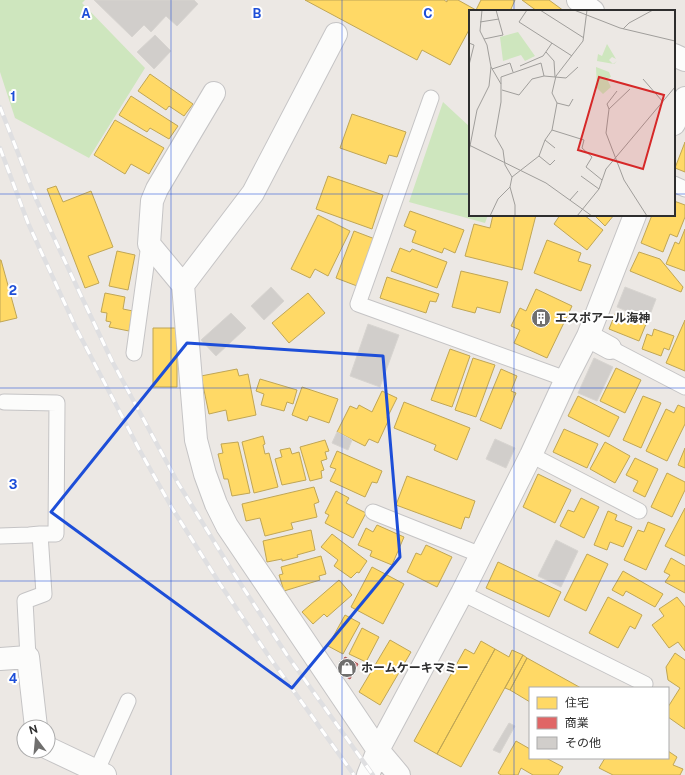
<svg xmlns="http://www.w3.org/2000/svg" width="685" height="775" font-family="'Public Sans','Noto Sans JP',sans-serif">
<style>
.green{fill:#cee6be}
.homes{fill:#ffd966;stroke:#c0a655}
.shops{fill:#e06666;stroke:#ab5555}
.building{fill:#d1cecb;stroke:#d7d4d0}
.lines{fill:none;stroke-linecap:round;stroke-linejoin:round}
.lane-casing{stroke:#c5c4c5;stroke-width:17}
.street-casing{stroke:#c5c4c5;stroke-width:24}
.lane{stroke:#fcfcfb;stroke-width:15}
.street{stroke:#fcfcfb;stroke-width:22}
.rail-casing{stroke:#dfdfe1;stroke-width:4.5}
.rail{stroke:#fff;stroke-width:3;stroke-dasharray:9;stroke-linecap:butt}
.marked{fill:none;stroke:#1d4ed8;stroke-width:3;stroke-linejoin:round}
.grid{fill:none;stroke:#1d4ed8;stroke-width:1;stroke-opacity:0.55}
.labels{text-anchor:middle;dominant-baseline:central;stroke-width:4;stroke-linejoin:round;paint-order:stroke}
.poi-label{font-size:12px;font-weight:bold;fill:#2e2e2e;stroke:#fff;text-anchor:start}
.inset-road{fill:none;stroke:#a09e9b;stroke-width:1}
.view{fill:#d62828;fill-opacity:0.15;stroke:#d62828;stroke-width:2}
.inset-edge{fill:none;stroke:#2e2e2e;stroke-width:2}
.grid-label{font-size:13px;text-anchor:middle;font-weight:bold;fill:#1d4ed8;stroke:#fff;stroke-width:4;stroke-linejoin:round;paint-order:stroke}
</style>
<rect width="100%" height="100%" fill="#ece8e4"/>
<path class="green" d="M0,0h85l-3,3 63,65 -56,90 -74,-40 -15,-46z
M443,102l27,25v88h18l-3,8 -76,-21z"/>
<path class="homes" d="M305,0h139l3,2v-2h11l18,10 5,-10h34l-4,9 4,2h-45v17l-20,37 -28,-15 -5,10z
M522,0h27l15,11h-27z
M150,74l43,30 -9,12 -15,-10 -3,4 -28,-19z
M131,96l47,30 -9,13 -19,-11 -3,4 -28,-17z
M352,114l54,18 -9,25 -8,-2 -3,9 -46,-16z
M115,120l49,28 -15,26 -18,-10 -6,10 -31,-19z
M685,142v30l-10,-4z
M328,176l55,19 -11,34 -56,-20z
M56,186l7,16 28,-11 22,56 -25,9 11,27 -14,5 -38,-99z
M674,201l11,4v12l-8,20 -7,-3 -7,18 -22,-9 11,-28h22z
M410,211l54,19 -9,23 -11,-5 -2,5 -30,-11 4,-11 -12,-5z
M318,215l32,16 -22,45 -13,-7 -5,9 -19,-9z
M493,215h43l-14,55 -57,-14 9,-32 16,4z
M560,215h24l19,15 -16,20 -33,-26z
M594,215h20l-9,11z
M685,229v42l-19,-7 9,-22 4,2z
M354,231l21,8 -18,47 -21,-8z
M547,240l34,13 -3,8 13,4 -10,26 -47,-18z
M400,248l10,4 2,-3 35,13 -10,26 -46,-17z
M117,251l18,4 -7,35 -19,-4z
M639,252l21,7 23,28 -2,5 -51,-21z
M0,260h1l16,58 -17,4z
M461,271l47,11 -8,31 -23,-6 -2,6 -23,-6z
M387,277l52,17 -3,8 -6,-1 -4,12 -46,-15z
M536,289l36,17 -25,52 -33,-15 6,-13 -9,-4 9,-18 6,3z
M105,293l20,4 -2,12 10,2 -4,20 -20,-4 2,-5 -5,-1 1,-8 -6,-1z
M308,293l17,20 -36,30 -17,-20z
M616,312l30,12 -7,17 -30,-12z
M685,320v51l-19,-8z
M153,328h24v59h-24z
M654,329l20,7 -5,14 -5,-2 -3,8 -19,-7 5,-15 5,2z
M450,349l20,7 -18,51 -21,-7z
M473,358l22,7 -19,52 -21,-7z
M616,368l25,12 -16,33 -25,-12z
M237,369l2,7 9,-2 8,41 -28,6 -2,-11 -17,4 -8,-38z
M501,369l16,7 -6,15 5,2 -15,36 -21,-9z
M260,379l37,11 -4,14 -6,-2 -3,9 -23,-6 3,-11 -8,-3z
M302,387l36,12 -9,24 -20,-7 -2,5 -15,-6z
M382,391l15,7 -10,20 2,1 -11,24 -9,-4 -4,7 -28,-14 13,-26 7,3 2,-4 13,7z
M578,396l41,21 -10,20 -41,-21z
M643,396l18,7 -20,45 -18,-8z
M404,402l66,26 -13,32 -23,-10 2,-5 -42,-17z
M678,405l7,3v16l-18,37 -21,-10 20,-42 8,4z
M564,429l34,15 -11,24 -34,-16z
M263,436l2,8 -2,1 2,9 4,-1 9,34 -24,6 -12,-51z
M325,440l4,11 -4,1 2,7 -6,2 3,9 -3,1 1,7 -12,3 -10,-34z
M238,442l12,51 -18,3 -4,-17h-4l-6,-25 5,-1 -2,-9z
M605,442l25,14 -15,27 -25,-14z
M290,448l2,6 7,-2 7,28 -24,5 -7,-26 7,-2 -2,-7z
M685,448v20l-7,-3z
M337,451l45,20 -5,12 -5,-1 -7,15 -35,-16 6,-12 -6,-2z
M635,458l23,11 -13,28 -12,-6 5,-10 -12,-6z
M667,473l18,9v8l-13,27 -21,-10z
M538,474l33,16 -16,33 -32,-16z
M407,476l68,25 -6,17 -4,-1 -4,12 -65,-24z
M314,487l5,15 -5,2 3,13 -26,6 2,6 -28,7 -5,-18 -14,3 -4,-17z
M336,491l13,7 -3,5 20,10 -13,25 -28,-15 4,-8 -4,-2z
M581,498l18,9 -15,31 -24,-12 8,-16 6,2z
M685,508v48l-20,-10z
M608,511l9,4 -2,5 17,7 -9,20 -13,-5 -3,8 -13,-5z
M648,522l17,7 -19,41 -22,-10 14,-30 6,2z
M377,525l27,12 -12,28 -22,-9 2,-5 -14,-6 8,-17 7,4z
M311,530l4,20 -18,5 1,2 -16,4v-2l-15,3 -4,-21z
M332,534l35,27 -8,12 -2,-1 -6,6 -17,-12 4,-6 -17,-13z
M426,545l26,12 -15,30 -30,-15 9,-19 5,2z
M587,554l21,10 -22,47 -22,-11z
M321,556l5,18 -7,2 1,4 -36,11 -5,-16 4,-1 -2,-7z
M671,558l14,8v27l-20,-11 5,-7 -6,-3z
M498,562l63,30 -12,25 -63,-29z
M372,567l32,17 -21,40 -32,-17z
M623,571l40,23 -8,13 -29,-16 -3,5 -11,-6z
M339,580l13,15 -25,22 -3,-3 -11,10 -11,-12z
M608,597l34,18 -7,14 -5,-3 -12,22 -29,-15z
M677,597l8,10v44l-7,-9 -9,6 -17,-23 12,-9 -5,-7z
M345,615l15,8 -17,31 -15,-8z
M362,628l17,9 -13,25 -17,-8z
M390,640l21,12 -31,53 -21,-13z
M481,641l14,8 -58,105 -23,-13 51,-92 9,5z
M495,649l14,8 3,-7 11,5 -62,112 -24,-13z
M675,653l10,7v69l-17,-12v-10l12,-19 -12,-8 -2,-13z
M523,655l4,3 -17,32 -5,-2z
M527,658l54,30h-51v14l-20,-12z
M516,741l14,8v9h16l17,9 -5,8h-25l-12,-7 -3,7h-17l-3,-2z
M668,751l9,6 -4,8 10,4 -3,6h-67l-14,-7 6,-10h63z"/>
<path class="shops" d="M345,657l13,7 -8,15 -13,-7z"/>
<path class="building" d="M94,0h100l4,4 -21,22 -11,-10 -15,16 -7,-7 -12,12z
M155,35l16,16 -17,18 -17,-17z
M271,287l13,14 -20,19 -13,-14z
M625,287l31,12 -8,21 -31,-13z
M231,313l15,15 -30,28 -15,-16z
M368,324l31,11 -19,52 -30,-11z
M594,358l19,9 -16,34 -19,-8z
M337,432l15,8 -4,10 -16,-7z
M495,439l20,9 -9,20 -20,-9z
M556,540l22,11 -17,36 -23,-11z
M509,723l6,3 -15,27 -7,-3z"/>
<g class="lines">
<defs>
<path id="lane" d="M431,98l-73,206 208,75
M674,184l11,5
M610,348l75,39
M134,353l15,-109
M4,402l53,1 -1,131h-16l4,60 -19,7 3,56
M531,455l108,56
M373,512l108,43
M0,536l29,-1 11,-1
M462,593l183,91
M97,770l31,-69"/>
<path id="street" d="M578,0l15,11
M674,55l11,5
M214,93l-57,96 -5,12 -3,43 34,41 13,155 9,34 11,30 11,22 151,224 21,25
M674,124l11,-26
M183,285l70,-92 83,-159
M588,336l22,12
M0,659l28,-2 8,70
M48,748l57,27
M368,775l10,-25 84,-157 69,-138 35,-76 22,-43 47,-121"/>
</defs>
<use href="#lane" class="lane-casing"/>
<use href="#street" class="street-casing"/>
<use href="#lane" class="lane"/>
<use href="#street" class="street"/>
<defs>
<path id="rail" d="M0,107l36,92 40,86 36,76 66,122 53,86 56,86 86,120
M0,148l28,75 48,105 63,121 33,59 48,76 48,71 86,120"/>
</defs>
<use href="#rail" class="rail-casing"/>
<use href="#rail" class="rail"/>
</g>
<path class="marked" d="M187,343l196,13 17,201 -108,131 -241,-176z"/>
<path class="grid" d="M171,0v775M342,0v775M514,0v11M0,194h470M674,194h11M514,215v560M0,388h685M0,581h685"/>
<defs>
<symbol id="building-disc" viewBox="-11 -11 22 22"><circle r="9.5" fill="#706f6e" stroke="#fff"/><path d="M-4-6H4V6H1V3H-1V6H-4ZM-2.5-4.3h1.7v1.8h-1.7ZM.8-4.3h1.7v1.8H.8ZM-2.5-1h1.7V.8h-1.7ZM.8-1h1.7V.8H.8Z" fill="#fff"/></symbol>
<symbol id="shop-disc" viewBox="-11 -11 22 22"><circle r="9.5" fill="#706f6e" stroke="#fff"/><path d="M-5-2.5h2.3a2.7 3.5 0 0 1 5.4 0H5L5.5 6h-11ZM-1.5-2.5h3a1.5 2.3 0 0 0-3 0Z" fill="#fff"/></symbol>
</defs>
<g fill-rule="evenodd">
<use href="#building-disc" x="530" y="307" width="22" height="22"/>
<use href="#shop-disc" x="336" y="657" width="22" height="22"/>
</g>
<g class="labels">
<g class="poi-label">
<text x="555" y="318">エスポアール海神</text>
<text x="361" y="668">ホームケーキマミー</text>
</g>
</g>
<g transform="translate(469 10)">
<rect width="206" height="206" fill="#ece8e4"/>
<path d="M49,22l17,24 -10,5 -4,-6 -18,6 -3,-24zM138,34l9,15 -4,-2 -3,3 4,4 4,-3 -3,3 -17,-3 1,-7 4,2zM127,57l13,5 2,5 -4,2 4,8 -8,7 -6,-6z" fill="#cee6be"/>
<path class="inset-road" d="M13,0l-2,21 7,14 4,22 10,17M58,0l-8,12 53,34M71,0l44,28M105,0l46,18 55,13M11,12l19,-3M154,19l6,-6 24,-13M15,29l19,-4 -7,-25M0,33l5,2 -5,20M77,42l8,9 1,16M51,56l23,-10 9,-13M23,59l18,-6 3,9M174,69l20,23M33,80l17,5 13,-16 12,-3 22,2 12,-11M148,81l-10,13 2,5 -3,24 18,47 23,36M88,93l12,3 4,-7M140,99l21,-20M83,120l32,10 -2,8 10,9 -6,10 16,13M76,130l10,8M0,135l77,38 46,33M0,141l8,-41 12,-24 2,-19M70,146l11,9 5,-5M112,166l18,13M43,167l27,-21 6,-16 7,-10 5,-27 -5,-10 4,-17 27,-35 4,-31M41,177l5,18v11M101,190l8,-9M21,206l8,-17 12,-12 2,-10 -7,-12 -2,-15 -8,-14 6,-34v-25l40,-14 3,13M108,206l22,-27 7,-20 69,-82"/>
<path class="view" d="M130,67l65,18 -21,74 -65,-19z"/>
<rect width="206" height="206" class="inset-edge"/>
</g>
<g class="grid-label">
<text x="86" y="18">A</text>
<text x="257" y="18">B</text>
<text x="428" y="18">C</text>
<text x="13" y="101">1</text>
<text x="13" y="295">2</text>
<text x="13" y="489">3</text>
<text x="13" y="683">4</text>
</g>
<rect x="529" y="687" width="140" height="72" fill="#ffffff" stroke="#ababab"/>
<rect x="537" y="697" width="20" height="12" fill="#ffd966" stroke="#ababab"/>
<text x="565" y="707" font-size="12" fill="#2e2e2e">住宅</text>
<rect x="537" y="717" width="20" height="12" fill="#e06666" stroke="#ababab"/>
<text x="565" y="727" font-size="12" fill="#2e2e2e">商業</text>
<rect x="537" y="737" width="20" height="12" fill="#d1cecb" stroke="#ababab"/>
<text x="565" y="747" font-size="12" fill="#2e2e2e">その他</text>
<g transform="translate(36 739) rotate(344)"><circle r="19" fill="#ffffff" stroke="#ababab"/>
<path d="M0-3L7 15L0 10L-7 15Z" fill="#706f6e"/>
<text y="-6" font-size="11" font-weight="bold" text-anchor="middle" fill="#2e2e2e">N</text>
</g>
</svg>
